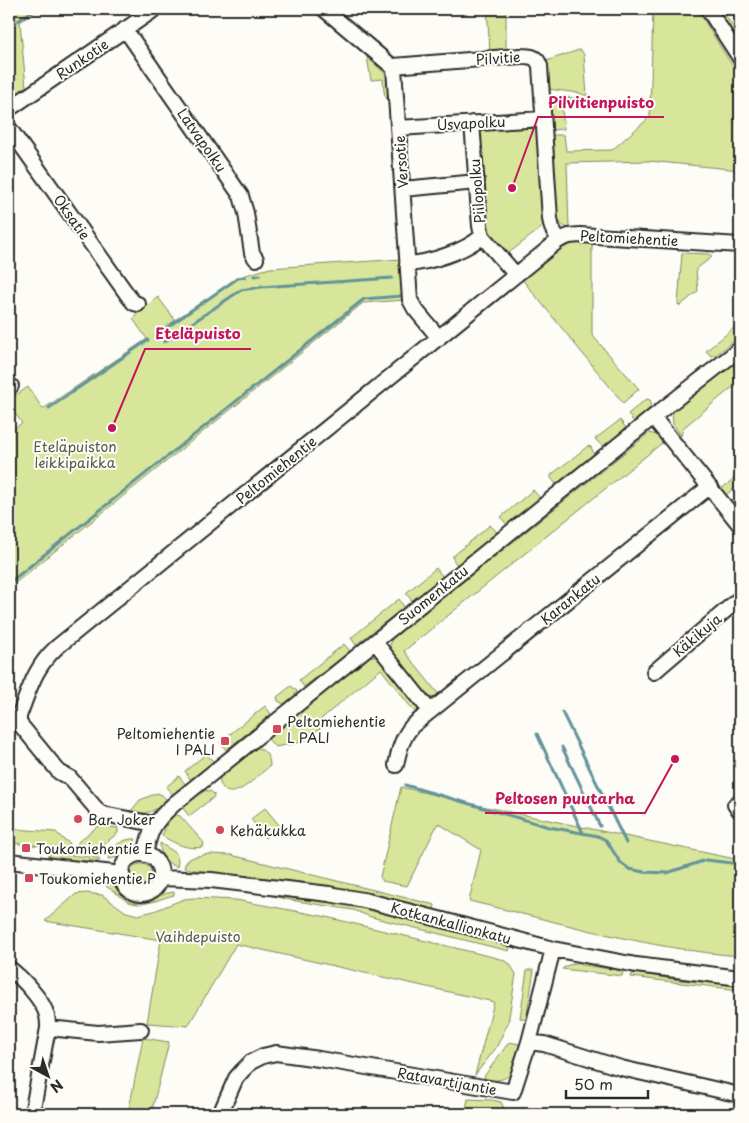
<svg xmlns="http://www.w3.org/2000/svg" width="749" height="1123" font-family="'Playpen Sans',sans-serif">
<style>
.green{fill:#d7e69a;stroke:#818862}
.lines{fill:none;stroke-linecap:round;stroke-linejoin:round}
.stream{stroke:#63939a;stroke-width:3}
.minor-casing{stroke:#2b2b2b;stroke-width:18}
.minor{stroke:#fdfcf7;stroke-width:14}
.poi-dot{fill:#d1495b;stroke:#fdfcf7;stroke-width:2}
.labels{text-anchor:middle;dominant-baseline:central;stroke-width:4;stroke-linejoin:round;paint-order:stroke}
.street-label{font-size:14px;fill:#2b2b2b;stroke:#fdfcf7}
.park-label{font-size:14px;fill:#565a47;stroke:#fdfcf7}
.poi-label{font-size:14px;fill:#2b2b2b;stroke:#fdfcf7;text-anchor:start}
.leader{fill:none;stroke:#c2185b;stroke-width:2}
.callout-dot{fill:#c2185b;stroke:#fdfcf7;stroke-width:2}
.callout-label{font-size:15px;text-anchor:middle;font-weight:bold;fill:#c2185b;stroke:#fdfcf7;stroke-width:4;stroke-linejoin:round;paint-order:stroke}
</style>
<rect width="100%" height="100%" fill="#fdfcf7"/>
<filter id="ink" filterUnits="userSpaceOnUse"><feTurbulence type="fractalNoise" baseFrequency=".02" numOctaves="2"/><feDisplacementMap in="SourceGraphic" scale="10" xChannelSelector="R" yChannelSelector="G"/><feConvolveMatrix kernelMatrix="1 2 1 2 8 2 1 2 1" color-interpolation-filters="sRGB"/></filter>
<g filter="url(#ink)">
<path class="green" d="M9,9h30l-19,13 6,65 -13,10 -4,-15z
M487,9h19v42l-16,1z
M653,9h44l43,69v92l-91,-9 -82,2 2,65c-7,-1 -10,-6 -13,-12l-5,-81h13l2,16 46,-1 38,-33z
M716,9h5l19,28v9z
M579,50h2l3,5 3,41 -8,-3 -31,-4 -2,-28z
M367,57l21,19 3,24h-4l-3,-8 -1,-13 -12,1z
M553,97l20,1 14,4v4l-25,2 2,21 -13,1 -3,-30z
M536,126l9,99 -40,31 -17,-20 -9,-106 4,-2z
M583,241h9v94l47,54 -16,14 -102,-125c20,-15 37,-32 62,-37z
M682,253l28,1 2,3 -16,12 2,22 -18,15 -2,-2z
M402,259l3,41 -42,3 -354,285v-156l13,-9 -13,-18v-5l19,-13 15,22 104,-70 -14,-20 8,-9 17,-13 17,23 64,-43 31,-9z
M740,323v13l-23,18 -6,2 -5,-5z
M740,359v24l-11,7 -46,38 -2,8 -8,-12 -1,-13z
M648,399l3,2 -1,7 -16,14 -6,-8 17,-14z
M620,420l6,8 -23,19 -8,-8z
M649,433l8,2 8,9 -3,-1 -258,208 36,45 -6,2 -8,-2 -34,-42 -2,-8 2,-7z
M588,446l3,1 3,7 -38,30 -5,-6v-3z
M740,473v10l-15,13 -5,-6z
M533,490l7,8 -33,27 -6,-8z
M490,525l7,7 -39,32h-2l-4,-7z
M436,568l7,9 -31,24 -6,-8z
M399,599l5,8 -48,38 -5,-7z
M344,644l6,7 -46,36 -5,-7z
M371,656l9,2 37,46 1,5 -1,6 -36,-46 -60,50 4,5 -22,18 -28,5 -7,-8z
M291,686l6,5 -1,3 -12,10 -6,-3 -1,-4z
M265,706l6,8 -45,36 -6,-8z
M254,748h4c8,3 12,9 12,18 -10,7 -36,37 -47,22 -3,-4 -4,-6 -3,-11z
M206,754l7,7v1l-21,17h-2l-5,-8z
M179,776l6,8 -12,11 -7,-8z
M401,787l71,17 268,56v96c-92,-7 -181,-34 -271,-55l12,-51 -43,-27 -31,63 -25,-5 -2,-4z
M203,790l7,1 4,3v3l-25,19 -7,-9z
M157,793l5,2 5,5c-14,12 -18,15 -37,12l10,-12z
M265,808l15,18 -15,12 -14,-19z
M175,814l5,2 24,27 -1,4c-16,3 -27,-3 -41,-11l6,-14z
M9,826l4,3 43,3 8,8 6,3 -4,5 -57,-5z
M98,826l20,2v5l-22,17 -22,-1 5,-8z
M130,839h6c-5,12 -15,19 -28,20 2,-11 12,-18 22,-20z
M160,843l16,10 2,8 -1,6c-12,-5 -17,-10 -17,-24z
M48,853l51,5 1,2 -1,1 -42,-1 -9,-5z
M209,854l22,1 204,50 -1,5c-52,-13 -105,-25 -159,-31 -31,-3 -61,-5 -91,-11 2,-12 14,-12 25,-14z
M130 875a11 11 0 1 1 22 0a11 11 0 1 1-22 0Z
M50,873h6l42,8 -1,2 -51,-5v-2z
M108,883c10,3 14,13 23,17 14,6 28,-7 43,-8v3c-13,3 -33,14 -47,6 -7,-4 -12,-10 -20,-14l-1,-3z
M255,892l93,12 46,10 116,33 -1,4 -138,-34 -18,-7 -63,-10z
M86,893l16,2 24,17 12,3 16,-4 30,-12 10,-1 42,2 86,16 179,43 8,4 7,11 -8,49 -12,25 -21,27 19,-73 -258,-58 -48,82 -41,-3 14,-83 -116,-19 31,-27z
M577,964l46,7 -1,5 -60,-7 6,-4z
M527,970h7l-8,50 -6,-2z
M636,973l43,7 61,5v5l-109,-13 1,-3z
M143,1038l26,4 -18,72h-23z
M509,1042l10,2 1,3c-6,24 -7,36 -37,33l2,-5z
M468,1099l24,1 9,2 6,12h-42z"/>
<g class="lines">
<path class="stream" d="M18,21l17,-12
M254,276l6,-1
M261,286v1l131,-9
M156,335l82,-57 7,-1
M164,342l77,-52 20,-3
M49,408l99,-68
M9,583l355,-284 37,-3
M562,712l64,131
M537,734l46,99
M562,747l38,79
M405,785l144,42 49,9 8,4 14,22 9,7 15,3 23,1 39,-13 34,4"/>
<defs>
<path id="minor" d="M324,9l70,59 16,232 5,9 24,29
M708,9l32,49
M125,29l116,167 5,17 6,40 4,6
M393,66l127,-10c10,0 17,0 20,10l10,153 2,9 7,12
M9,109l146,-100
M472,123l8,103 2,10 34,39
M9,128l120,169 5,6 4,1
M398,128l145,-9
M403,189l74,-7
M407,264c22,-1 59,-13 75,-28
M9,386h2
M653,417l87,108
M375,642l55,69
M654,672l86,-74
M12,718l7,5 40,49 11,6 29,34 4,2 51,10
M19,723v-7c11,-28 15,-48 38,-69l502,-407 10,-4 11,-1 160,10
M396,765c3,-15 6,-27 16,-39l297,-239
M740,801l-5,4 5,6
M121 874a20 20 0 1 1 40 0a20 20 0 1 1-40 0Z
M145,855c5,-26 9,-33 29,-51l489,-395 77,-60
M9,861l113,13
M161,878l50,2 118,14 39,7 71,18 114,30 83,16 104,13
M9,968c12,9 35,33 38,48 1,4 1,8 1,12l-16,86
M48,1028l50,5 43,-3
M529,1042l15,2 77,24 119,27
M220,1114l16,-36 7,-8 8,-8 12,-6 13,-3 43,6 194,33 16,-50 24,-93"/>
</defs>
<use href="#minor" class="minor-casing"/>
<use href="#minor" class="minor"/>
</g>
</g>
<g class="poi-dot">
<rect x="272" y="724" width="10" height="10" rx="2.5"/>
<rect x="220" y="736" width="10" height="10" rx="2.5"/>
<circle cx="78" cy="819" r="5"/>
<circle cx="220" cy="830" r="5"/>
<rect x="21" y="843" width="10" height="10" rx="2.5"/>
<rect x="24" y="873" width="10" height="10" rx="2.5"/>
</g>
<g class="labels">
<g class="street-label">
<text transform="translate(498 58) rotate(-4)">Pilvitie</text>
<text transform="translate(82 59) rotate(-34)">Runkotie</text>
<text transform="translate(471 123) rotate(-3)">Usvapolku</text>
<text transform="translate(202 140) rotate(55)">Latvapolku</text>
<text transform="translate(401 162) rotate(-94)">Versotie</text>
<text transform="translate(477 191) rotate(-95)">Piilopolku</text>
<text transform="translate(72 217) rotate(55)">Oksatie</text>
<text transform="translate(629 238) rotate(3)">Peltomiehentie</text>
<text transform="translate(276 470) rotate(-39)">Peltomiehentie</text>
<text transform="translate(433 595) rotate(-39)">Suomenkatu</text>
<text transform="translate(570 599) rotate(-39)">Karankatu</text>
<text transform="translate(697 635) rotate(-40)">Käkikuja</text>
<text transform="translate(451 923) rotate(15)">Kotkankallionkatu</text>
<text transform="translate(447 1081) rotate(10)">Ratavartijantie</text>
</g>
<g class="park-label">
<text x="75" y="446">Eteläpuiston<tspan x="75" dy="16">leikkipaikka</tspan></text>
<text x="198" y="936">Vaihdepuisto</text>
</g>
<g class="poi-label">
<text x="287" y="721">Peltomiehentie<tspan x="287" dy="16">L PALI</tspan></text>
<text x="215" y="733" text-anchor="end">Peltomiehentie<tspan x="215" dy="16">I PALI</tspan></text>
<text x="88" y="819">Bar Joker</text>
<text x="230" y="830">Kehäkukka</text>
<text x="36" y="848">Toukomiehentie E</text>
<text x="39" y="878">Toukomiehentie P</text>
</g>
</g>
<path class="leader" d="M512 188L538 117H664M112 428L145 349H251M675 759L645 813H485"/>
<g class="callout-dot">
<circle cx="512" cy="188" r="5"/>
<circle cx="112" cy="428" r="5"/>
<circle cx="675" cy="759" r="5"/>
</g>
<g class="callout-label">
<text x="601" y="108">Pilvitienpuisto</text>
<text x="198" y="339">Eteläpuisto</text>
<text x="565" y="804">Peltosen puutarha</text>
</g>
<rect width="749" height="1123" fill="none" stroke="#fdfcf7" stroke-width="30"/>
<rect x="15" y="15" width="719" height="1093" fill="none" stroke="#2b2b2b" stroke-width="2" filter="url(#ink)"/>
<g transform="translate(48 1076) rotate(140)" stroke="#fdfcf7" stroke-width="4" paint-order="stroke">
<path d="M0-4L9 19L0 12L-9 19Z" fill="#2b2b2b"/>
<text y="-8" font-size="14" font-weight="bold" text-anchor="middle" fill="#2b2b2b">N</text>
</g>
<path d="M566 1090v8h82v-8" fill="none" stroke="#2b2b2b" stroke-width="2.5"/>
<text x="574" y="1090" font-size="15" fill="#2b2b2b" stroke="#fdfcf7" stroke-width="4" paint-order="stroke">50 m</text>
</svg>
